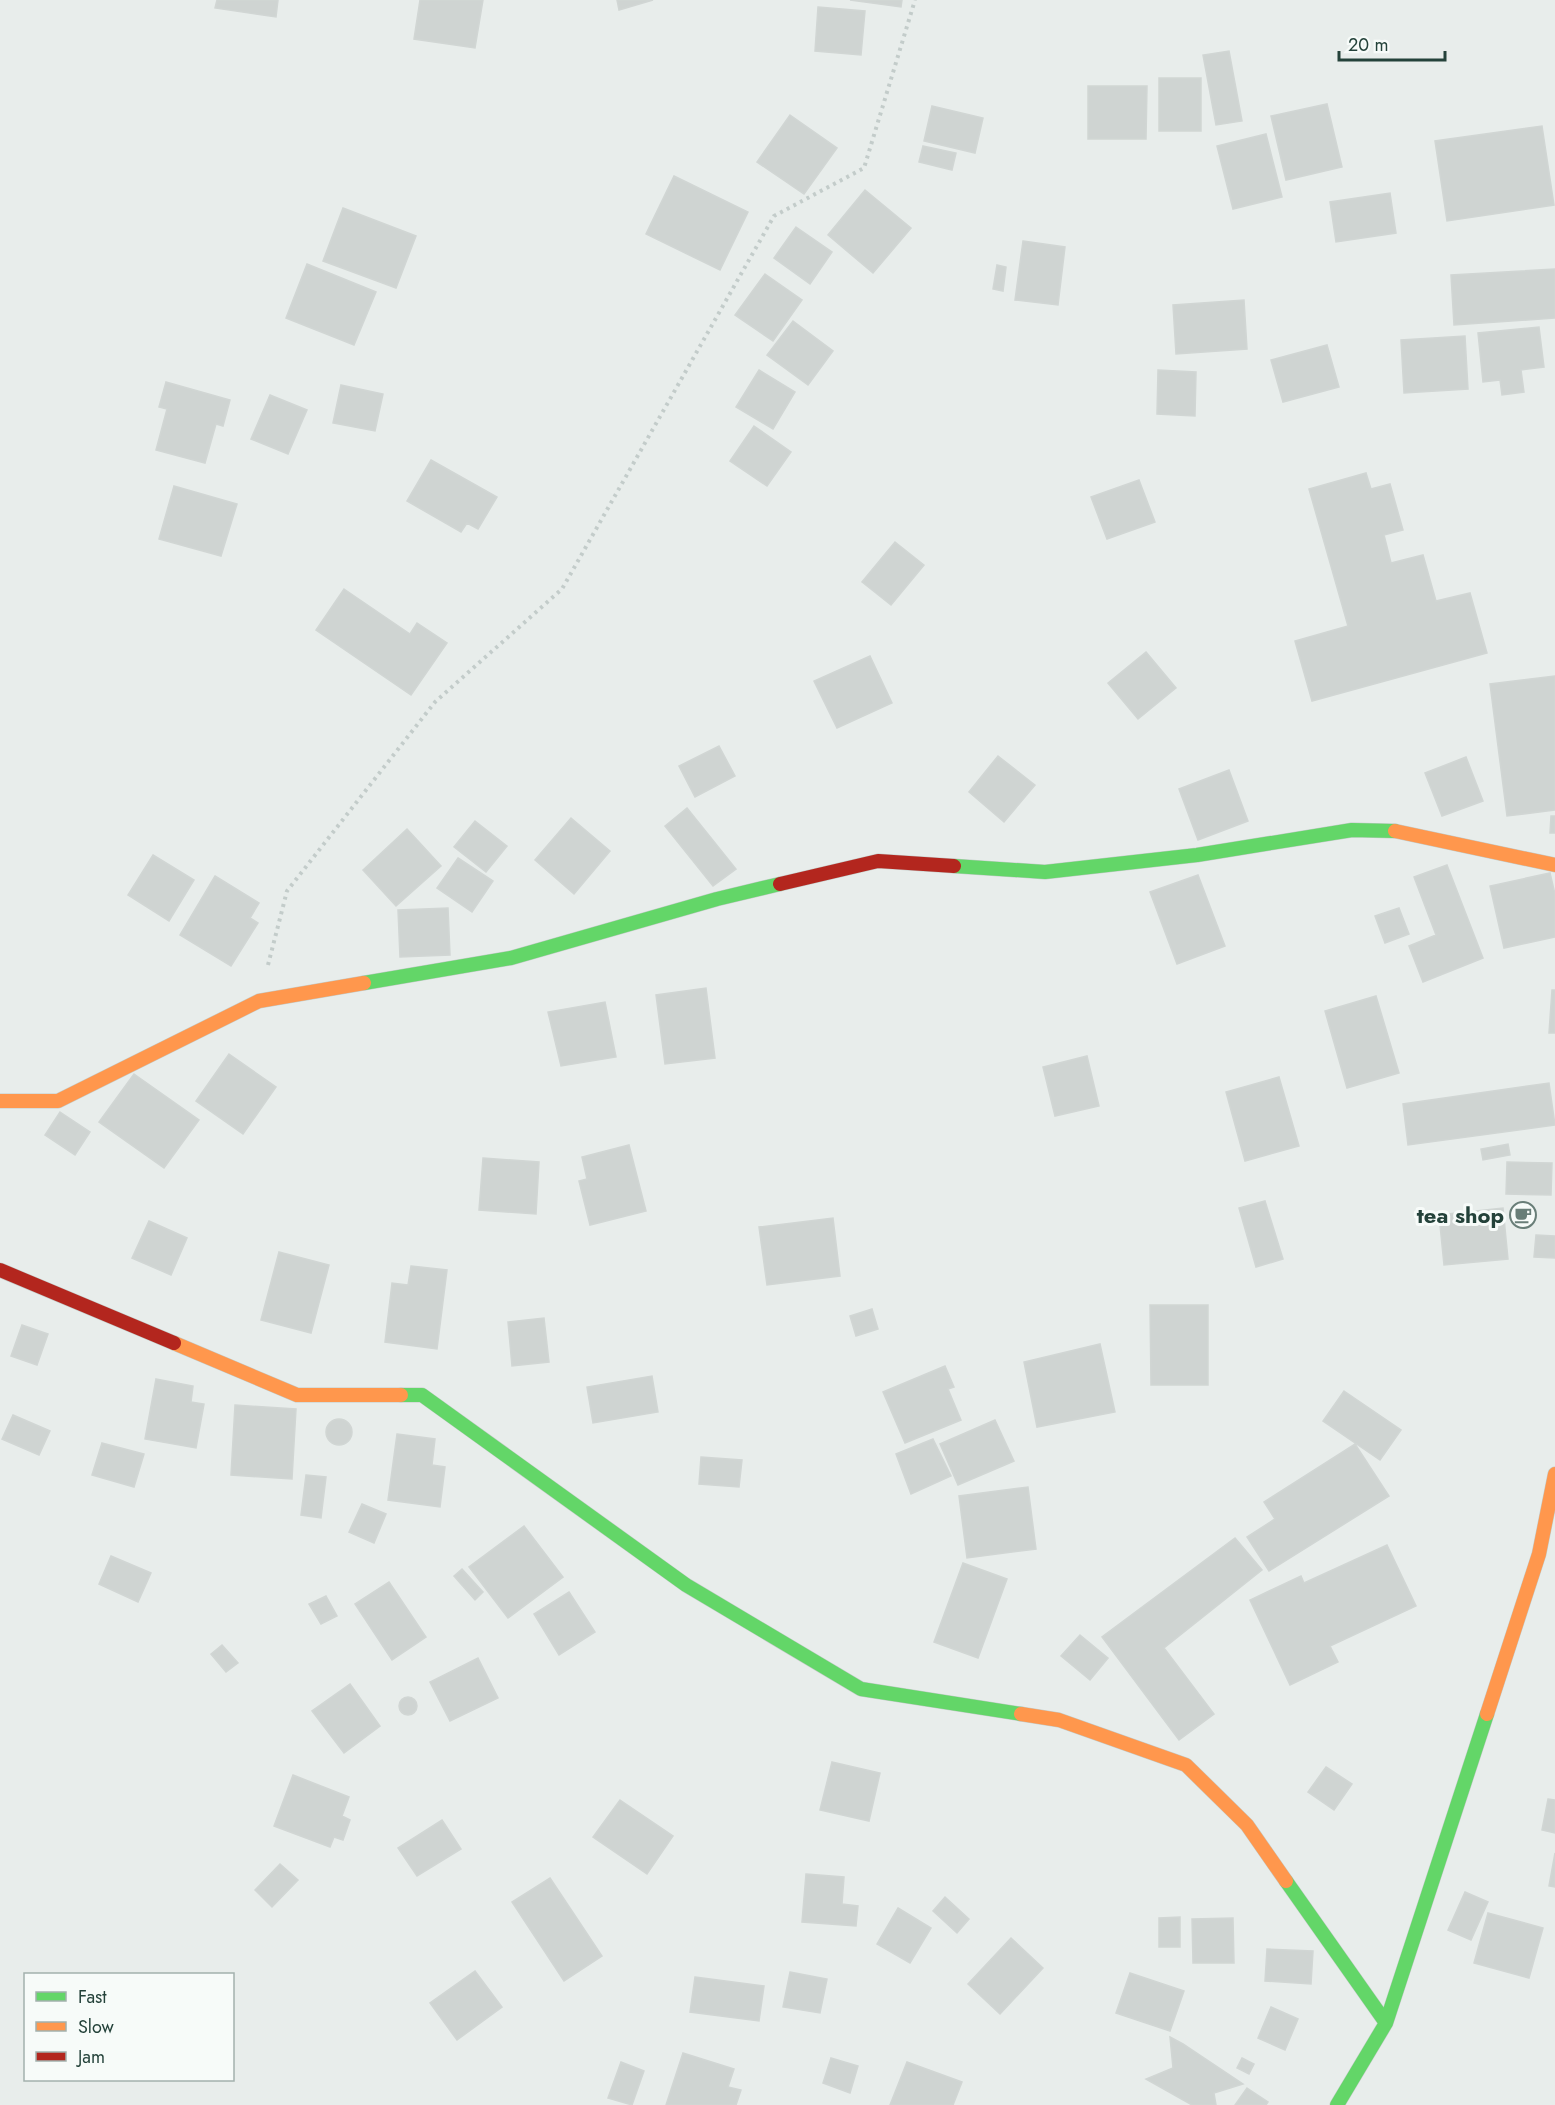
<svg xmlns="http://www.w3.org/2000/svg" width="1555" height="2105" font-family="Jost,sans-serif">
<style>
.building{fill:#cfd4d2;stroke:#d1d6d4;stroke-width:1.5}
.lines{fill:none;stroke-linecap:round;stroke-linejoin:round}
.fast-casing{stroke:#c3cbc8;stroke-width:15}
.slow-casing{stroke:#c3cbc8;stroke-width:15}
.jam-casing{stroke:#c3cbc8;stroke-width:15}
.path{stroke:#c3ccca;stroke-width:4;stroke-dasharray:3 4.5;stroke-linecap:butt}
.fast{stroke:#63d668;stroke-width:14}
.slow{stroke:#ff974d;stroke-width:14}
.jam{stroke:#b3261e;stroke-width:14}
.labels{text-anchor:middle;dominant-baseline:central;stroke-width:6;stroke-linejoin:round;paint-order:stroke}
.poi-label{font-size:22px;font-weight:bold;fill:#24423a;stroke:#f7fbf9;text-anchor:end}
</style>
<rect width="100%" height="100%" fill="#e8edeb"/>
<path class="building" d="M217,0h61l-2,17 -61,-9z
M420,0h63l-8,48 -61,-9z
M617,0h36l-34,10z
M850,0h52l-1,7z
M818,7l47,4 -4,44 -46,-4z
M1229,51l13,70 -26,4 -13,-70z
M1159,78h42v53h-42z
M1088,86h59l-1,53h-58z
M1327,104l15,63 -56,13 -15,-64z
M932,106l51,12 -8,35 -51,-12z
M790,115l47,33 -33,46 -47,-32z
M1542,126l12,79 -107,16 -12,-80z
M1266,134l16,63 -49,12 -16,-63z
M923,146l33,7 -4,17 -33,-8z
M674,176l74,36 -28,58 -74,-36z
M865,190l46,38 -38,45 -45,-38z
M1390,193l6,40 -60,9 -6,-40z
M343,208l73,28 -20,52 -73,-27z
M796,227l36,25 -22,32 -36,-26z
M1023,241l42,6 -7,58 -43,-5z
M307,264l69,28 -22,53 -68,-27z
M997,265l9,2 -3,24 -10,-2z
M1555,269v49l-101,7 -3,-50z
M765,274l37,26 -29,41 -38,-26z
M1244,300l3,49 -71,5 -3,-49z
M793,321l40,30 -25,34 -41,-30z
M1539,327l5,40 -23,3 3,22 -22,3 -2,-15 -17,2 -5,-49z
M1465,336l3,53 -64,4 -3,-53z
M1327,345l12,42 -56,15 -12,-42z
M759,370l36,22 -22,37 -37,-22z
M1158,370l38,2 -1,44 -38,-2z
M166,382l64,18 -7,26 -7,-2 -11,39 -49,-13 11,-41 -8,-2z
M341,385l42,9 -8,37 -42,-8z
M270,395l37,15 -19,44 -37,-15z
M754,426l37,26 -24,34 -37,-25z
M431,460l66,37 -19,32 -11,-6 -6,9 -54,-31z
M1366,473l5,16 19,-5 13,46 -19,5 7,28 32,-8 13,46 34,-8 17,60 -175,48 -17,-60 53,-15 -39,-137z
M1139,480l16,42 -48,17 -16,-42z
M174,486l63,18 -16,52 -62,-17z
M895,542l29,23 -33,40 -29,-23z
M344,589l66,45 7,-11 30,20 -36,52 -95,-65z
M1146,652l30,36 -38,31 -30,-36z
M870,656l22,47 -55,25 -23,-47z
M1555,676v134l-48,6 -17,-132z
M719,746l16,30 -40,21 -16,-31z
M998,756l37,29 -31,37 -35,-30z
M1466,757l17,44 -41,15 -17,-43z
M1229,770l19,51 -50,19 -19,-51z
M687,808l49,61 -23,17 -48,-60z
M1551,816h4v17h-5z
M571,818l39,33 -36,43 -39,-34z
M475,821l32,25 -21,26 -32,-25z
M407,829l34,37 -45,40 -33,-36z
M153,855l41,25 -25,41 -41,-26z
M458,858l35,23 -21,31 -35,-24z
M1447,865l36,93 -60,24 -14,-36 27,-11 -22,-58z
M1550,873l5,21v43l-51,11 -14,-62z
M1198,875l27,71 -48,18 -27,-72z
M215,876l44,27 -9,15 8,5 -27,43 -51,-31z
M448,908l2,47 -50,2 -2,-47z
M1399,908l10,26 -24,9 -10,-27z
M706,988l9,70 -50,6 -9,-69z
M1552,990h3v43h-6z
M1376,996l23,77 -52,15 -22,-77z
M605,1002l11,55 -55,9 -13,-54z
M229,1054l47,33 -33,47 -47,-33z
M1087,1056l12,50 -44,10 -12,-49z
M134,1074l65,46 -35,48 -65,-46z
M1279,1077l20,69 -54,15 -19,-69z
M1549,1083l6,42 -147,20 -5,-41z
M60,1112l30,20 -15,23 -30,-20z
M1508,1144l2,11 -27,5 -2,-11z
M629,1145l17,66 -56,14 -11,-44 8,-2 -5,-22z
M483,1158l56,4 -3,52 -57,-4z
M1507,1162l45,1 -1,32 -45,-1z
M1265,1201l18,58 -27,8 -17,-59z
M1503,1208l5,51 -64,6 -5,-50z
M833,1218l7,58 -73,9 -8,-58z
M149,1221l38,17 -16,37 -39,-17z
M1536,1235l19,1v22l-21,-1z
M279,1252l50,13 -18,68 -50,-13z
M411,1266l36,4 -10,79 -52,-7 7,-59 16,2z
M1150,1305h58v80h-57z
M872,1309l6,20 -22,7 -6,-20z
M544,1318l5,44 -37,4 -4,-44z
M22,1325l26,9 -11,31 -26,-9z
M1100,1344l15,68 -78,15 -13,-65z
M945,1366l9,21 -6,2 13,31 -56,23 -22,-51z
M652,1376l6,36 -65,11 -6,-36z
M156,1379l37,7 -2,16 13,2 -8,44 -51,-9z
M1344,1391l57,39 -21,30 -57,-39z
M235,1405l61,4 -4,70 -61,-4z
M13,1415l37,16 -11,24 -37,-16z
M326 1432a13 13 0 1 1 26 0a13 13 0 1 1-26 0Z
M995,1420l19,41 -56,24 -18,-41z
M397,1434l38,5 -3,26 13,2 -5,40 -52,-7z
M933,1439l18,37 -40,18 -15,-40z
M102,1443l42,11 -10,33 -42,-12z
M1355,1444l34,52 -120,75 -22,-34 28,-18 -11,-17z
M701,1457l41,3 -3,27 -40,-3z
M306,1475l20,2 -5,41 -20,-3z
M1028,1487l8,62 -69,9 -8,-62z
M362,1504l24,10 -12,29 -25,-11z
M524,1526l39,51 -55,41 -39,-51z
M1235,1538l27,32 -98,78 50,66 -35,26 -77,-103z
M1387,1545l29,61 -86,40 8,16 -48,23 -40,-85 51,-24 3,7z
M111,1556l40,17 -13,29 -39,-18z
M963,1563l44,16 -29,79 -44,-16z
M462,1569l21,23 -8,8 -21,-24z
M389,1582l37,55 -34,23 -37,-56z
M569,1592l26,40 -36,23 -25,-41z
M326,1596l11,20 -16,8 -12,-20z
M1080,1635l28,23 -18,22 -29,-24z
M222,1645l16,18 -12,9 -15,-18z
M478,1658l20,40 -48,23 -20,-39z
M350,1684l30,42 -36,27 -32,-42z
M399 1706a9 9 0 1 1 18 0a9 9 0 1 1-18 0Z
M832,1762l48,11 -11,48 -49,-11z
M1326,1767l26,17 -18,26 -26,-18z
M293,1775l56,22 -7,19 8,4 -7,20 -9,-3 -4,10 -56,-21z
M1548,1799l7,1v33l-13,-3z
M620,1800l53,36 -26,38 -54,-37z
M442,1820l19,29 -44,27 -19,-28z
M1555,1853v34l-6,-1z
M280,1864l18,16 -26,27 -17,-17z
M806,1874l38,3 -2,27 16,2 -2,20 -54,-4z
M550,1878l52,78 -38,25 -52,-79z
M1465,1892l23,10 -17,38 -23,-10z
M945,1897l24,22 -12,14 -24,-22z
M898,1908l33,20 -21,35 -33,-19z
M1488,1913l55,15 -14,50 -55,-15z
M1180,1917v30h-21v-29z
M1233,1918l1,45h-41l-1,-44z
M1011,1938l32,30 -43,46 -32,-30z
M1267,1949l46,2 -2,33 -46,-3z
M475,1971l27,36 -45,33 -27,-37z
M790,1972l37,7 -7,34 -37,-6z
M1130,1973l54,18 -14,40 -54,-18z
M695,1977l69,9 -5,35 -69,-9z
M1271,2007l27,12 -13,31 -27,-12z
M1170,2037l13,7 60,40 -29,9 2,12h-24l-46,-26 27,-11z
M683,2053l51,16 -6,18 13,3 -5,15h-70z
M831,2058l27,8 -8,27 -27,-10z
M1242,2058l12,6 -5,10 -12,-6z
M621,2062l23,9 -12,34 -24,-7z
M907,2062l55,20 -9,23h-63z
M1247,2088l21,14 -2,3h-31z"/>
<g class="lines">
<defs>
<path id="fast" d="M954,866l91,6 152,-17 155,-25 43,1
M364,983l147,-25 206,-59 63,-15
M401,1395h21l264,190 175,104 160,25
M1286,1881l100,142
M1337,2105l49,-82 101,-309"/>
<path id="slow" d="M1395,831l160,34
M0,1101h58l201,-100 105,-18
M174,1343l123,52h104
M1021,1714l38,6 127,45 61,60 39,56
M1487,1714l52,-160 16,-80"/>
<path id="jam" d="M780,884l98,-23 76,5
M0,1270l174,73"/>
</defs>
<use href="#fast" class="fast-casing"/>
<use href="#slow" class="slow-casing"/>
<use href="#jam" class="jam-casing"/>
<path class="path" d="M268,965l19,-74 148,-189 127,-113 212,-373 90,-48 51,-168"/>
<use href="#fast" class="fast"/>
<use href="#slow" class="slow"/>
<use href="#jam" class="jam"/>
</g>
<defs>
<symbol id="cafe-ring" viewBox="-11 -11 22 22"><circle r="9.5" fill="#f7fbf9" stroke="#697e78" stroke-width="1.5"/><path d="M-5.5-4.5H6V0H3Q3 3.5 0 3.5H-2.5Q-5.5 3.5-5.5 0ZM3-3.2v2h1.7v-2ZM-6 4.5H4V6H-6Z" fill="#697e78"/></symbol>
</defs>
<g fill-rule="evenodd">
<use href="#cafe-ring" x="1508" y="1200" width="30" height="30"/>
</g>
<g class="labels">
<g class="poi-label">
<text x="1504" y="1215">tea shop</text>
</g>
</g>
<rect x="24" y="1973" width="210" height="108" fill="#f7fbf9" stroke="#a3b1ad" stroke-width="1.5"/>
<rect x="36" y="1992" width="30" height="9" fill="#63d668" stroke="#a3b1ad" stroke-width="1.5"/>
<text x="78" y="2003" font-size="18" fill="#24423a">Fast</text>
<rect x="36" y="2022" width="30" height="9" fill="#ff974d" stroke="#a3b1ad" stroke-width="1.5"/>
<text x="78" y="2033" font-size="18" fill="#24423a">Slow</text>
<rect x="36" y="2052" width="30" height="9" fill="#b3261e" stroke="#a3b1ad" stroke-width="1.5"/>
<text x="78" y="2063" font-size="18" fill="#24423a">Jam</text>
<path d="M1339 51v9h106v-9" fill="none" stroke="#24423a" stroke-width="3"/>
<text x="1348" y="51" font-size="18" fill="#24423a" stroke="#f7fbf9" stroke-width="4.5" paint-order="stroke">20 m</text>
</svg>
